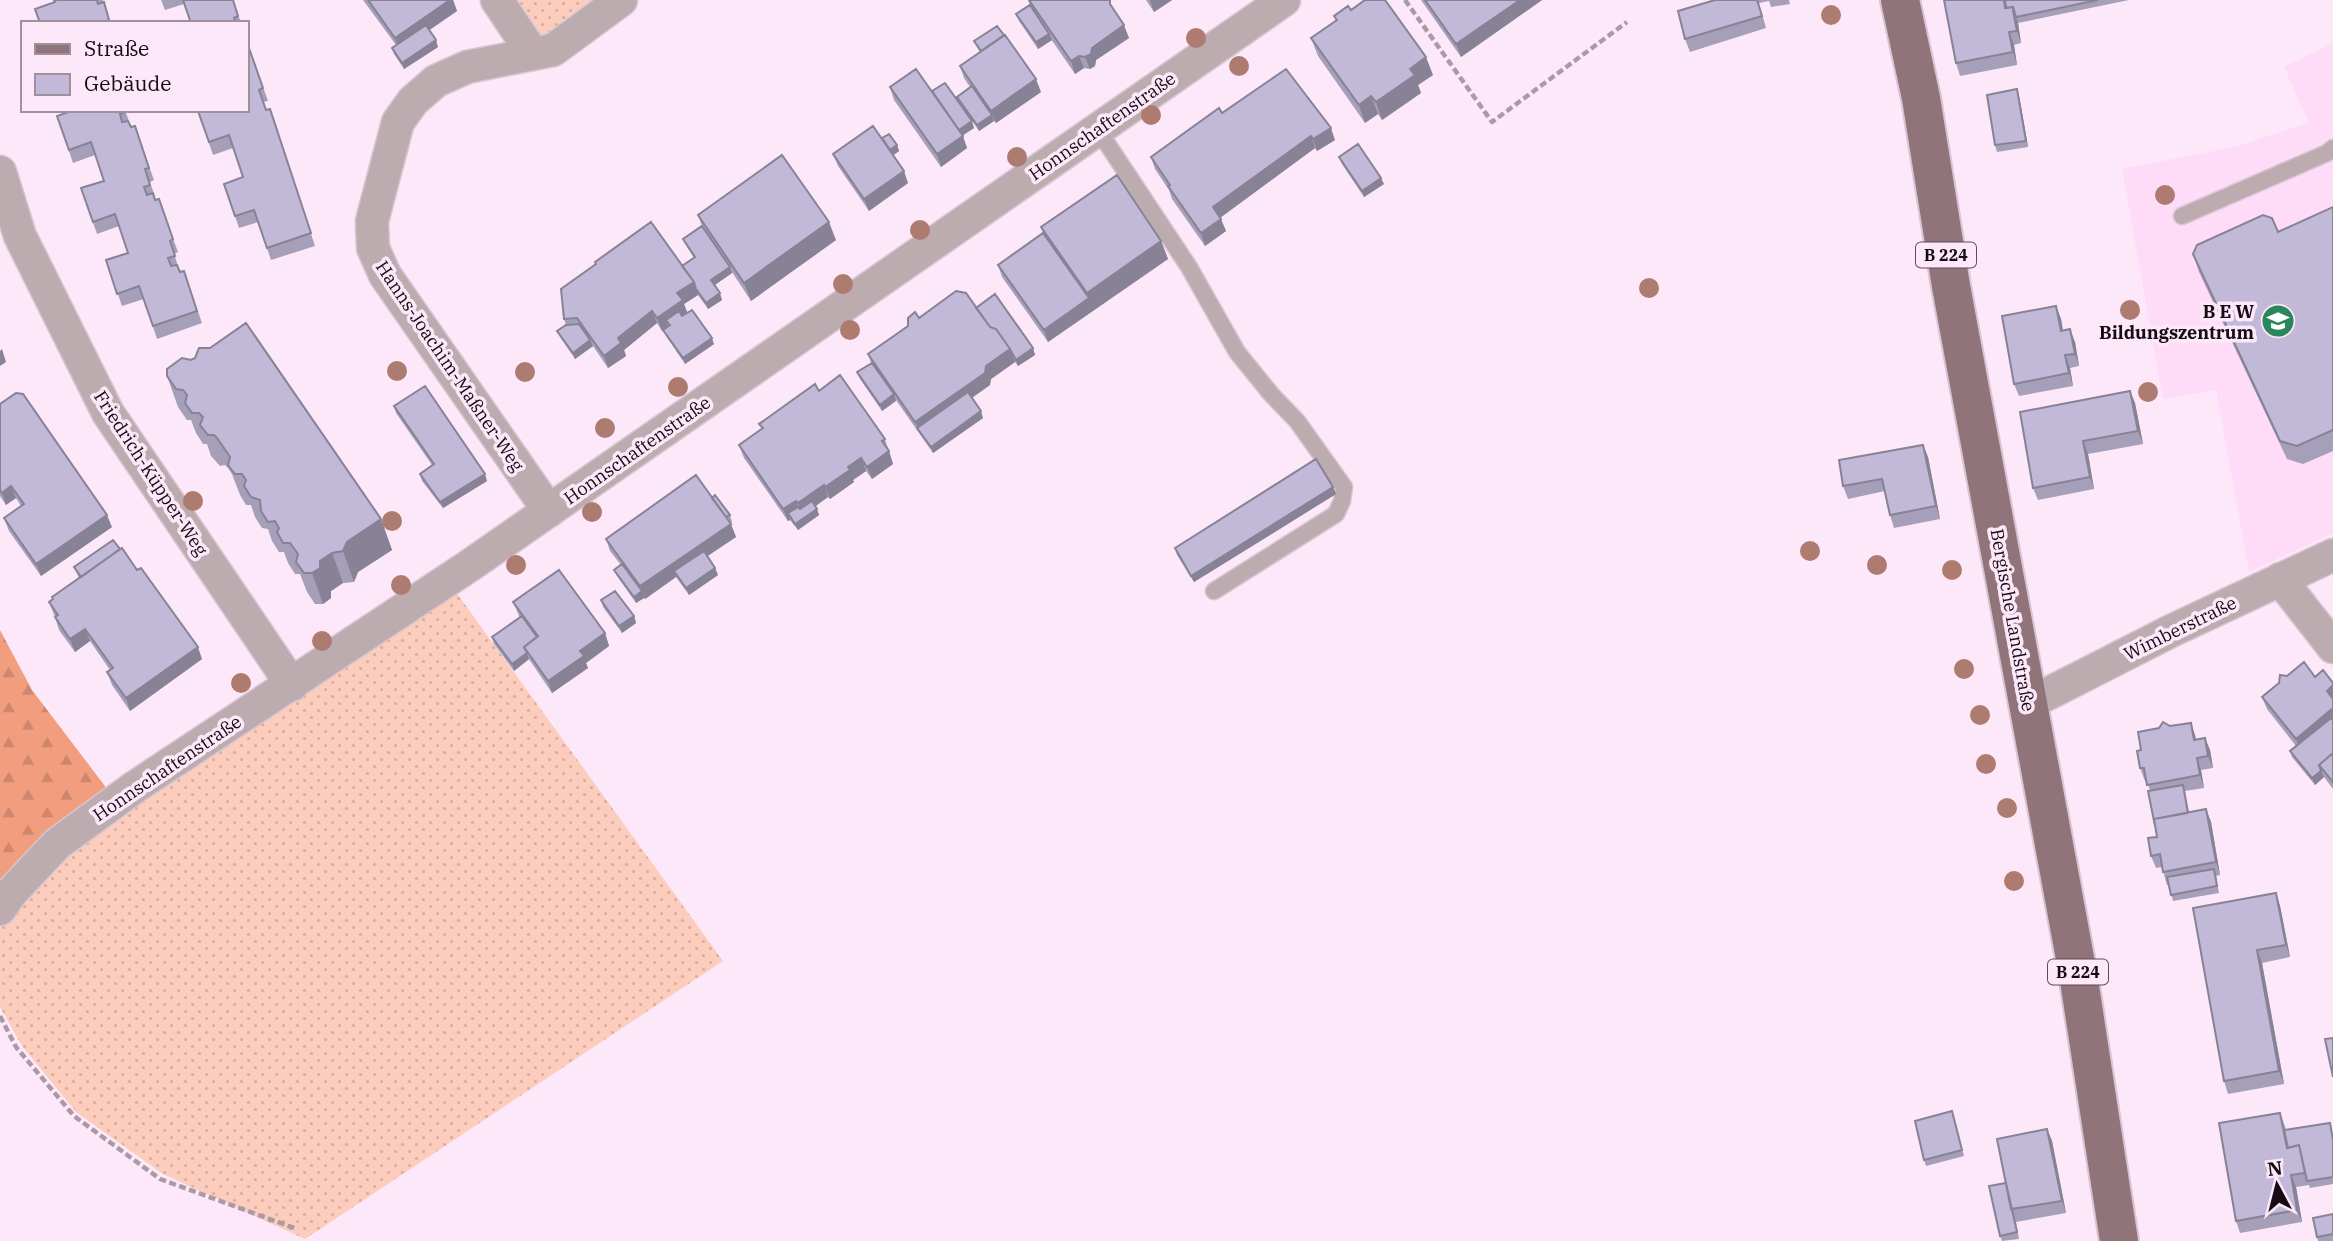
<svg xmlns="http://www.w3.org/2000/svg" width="2333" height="1241" font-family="'IBM Plex Serif',serif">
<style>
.built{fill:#fedcf8}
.grass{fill:url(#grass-dots)}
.forest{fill:url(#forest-firs)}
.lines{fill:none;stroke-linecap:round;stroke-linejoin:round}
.service-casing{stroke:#d8c5d4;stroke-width:19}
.minor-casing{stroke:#d8c5d4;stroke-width:35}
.primary-casing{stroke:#d8c5d4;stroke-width:42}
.path{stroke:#aa99a7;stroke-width:4.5;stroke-dasharray:7 3.5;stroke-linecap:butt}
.service{stroke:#bcacaf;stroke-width:16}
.minor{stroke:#bcacaf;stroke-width:32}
.primary{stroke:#907479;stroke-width:38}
.tree{fill:#ad7b70}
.wall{fill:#a69fb9}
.shaded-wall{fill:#878296}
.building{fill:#c1b9d7;stroke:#878296;stroke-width:2}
.labels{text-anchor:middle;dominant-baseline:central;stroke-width:7;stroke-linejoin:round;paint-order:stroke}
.shield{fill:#fde8f9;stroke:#5a4d58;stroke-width:2}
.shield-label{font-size:16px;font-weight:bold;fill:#140b13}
.street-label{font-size:18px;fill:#140b13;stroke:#fde8f9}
.poi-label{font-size:18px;font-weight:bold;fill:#140b13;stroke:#fde8f9;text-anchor:end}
</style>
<defs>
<pattern id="grass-dots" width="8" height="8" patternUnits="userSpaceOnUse" patternTransform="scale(1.75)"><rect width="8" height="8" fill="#fccdbc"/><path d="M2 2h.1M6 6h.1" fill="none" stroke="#d7afa1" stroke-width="1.8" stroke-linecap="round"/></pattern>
<pattern id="forest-firs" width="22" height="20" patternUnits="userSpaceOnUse" patternTransform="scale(1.75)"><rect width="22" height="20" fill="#f29d7e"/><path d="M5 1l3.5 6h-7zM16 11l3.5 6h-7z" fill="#cf866c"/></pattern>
</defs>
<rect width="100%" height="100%" fill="#fde8f9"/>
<path class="built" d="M2333,43v490l-84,39 -33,-182 -53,9 -41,-230 112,-22 75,-24 -25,-56z"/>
<path class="grass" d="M507,0h97l-66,46z
M448,581l275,380 -418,278 -142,-65 -87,-62 -54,-66 -22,-39v-88l61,-71z"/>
<path class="forest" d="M0,630l32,60 79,104 -111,104z"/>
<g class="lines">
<defs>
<path id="service" d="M1098,130l91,137 48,85 34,42 26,27 47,66 -2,14 -6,13 -122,77
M2182,216l145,-63 6,-5"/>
<path id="minor" d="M497,0l36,54
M0,172l20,64 88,177 184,272
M549,511l-164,-236 -12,-27 -1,-27 26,-99 15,-21 23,-20 31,-14 86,-17 68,-50
M2280,579l53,68
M2028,704l143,-73 162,-76
M0,909l10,-15 47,-50 78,-57 334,-221 815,-566"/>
<path id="primary" d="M1900,0l21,98 30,188 128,694 40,261"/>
</defs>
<use href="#service" class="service-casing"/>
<use href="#minor" class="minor-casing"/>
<use href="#primary" class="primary-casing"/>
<path class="path" d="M1405,0l87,122 135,-100
M0,1016l16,31 58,69 86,63 137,50"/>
<use href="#service" class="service"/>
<use href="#minor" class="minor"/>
<use href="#primary" class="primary"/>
</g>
<g class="tree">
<circle cx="1831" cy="15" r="10"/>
<circle cx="1196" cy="38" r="10"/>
<circle cx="1239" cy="66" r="10"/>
<circle cx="1151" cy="115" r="10"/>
<circle cx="1017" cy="157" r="10"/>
<circle cx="2165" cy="195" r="10"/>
<circle cx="920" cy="230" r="10"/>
<circle cx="843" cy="284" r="10"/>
<circle cx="1649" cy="288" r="10"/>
<circle cx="2130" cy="310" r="10"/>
<circle cx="850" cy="330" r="10"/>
<circle cx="397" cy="371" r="10"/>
<circle cx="525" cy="372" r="10"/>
<circle cx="678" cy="387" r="10"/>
<circle cx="2148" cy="392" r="10"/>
<circle cx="605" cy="428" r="10"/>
<circle cx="193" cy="501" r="10"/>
<circle cx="592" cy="512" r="10"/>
<circle cx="392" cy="521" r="10"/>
<circle cx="1810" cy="551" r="10"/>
<circle cx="516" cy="565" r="10"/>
<circle cx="1877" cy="565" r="10"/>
<circle cx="1952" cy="570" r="10"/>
<circle cx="401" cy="585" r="10"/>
<circle cx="322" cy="641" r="10"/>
<circle cx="1964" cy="669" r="10"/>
<circle cx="241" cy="683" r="10"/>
<circle cx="1980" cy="715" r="10"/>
<circle cx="1986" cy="764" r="10"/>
<circle cx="2007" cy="808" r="10"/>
<circle cx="2014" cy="881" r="10"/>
</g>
<path class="wall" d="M54,0h49l8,23h-71l15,-21z
M161,0h72l8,23h-50l-7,-19 -19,6z
M363,0h90l4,11 -28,19 9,17 -34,22 -10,-15 -2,-6 4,-3z
M1028,0l87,11 14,27 -33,22 -1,6 -5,3 -6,-1 -9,6 -24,-35 1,1 -14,9 -19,-28 -3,-7 14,-9z
M1146,0h26l-18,12z
M1421,0h121l-81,57z
M1715,0h74l1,4 -19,3 -2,-6 -10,2 7,25 -76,24 -5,-13z
M1944,0h185l-111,23 3,20 -7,2 3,20 -57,11 -4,-13z
M1351,10l82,65 -15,10 3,8 -39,27 -4,-6 -13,9 -47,-67 -7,-18 25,-18 -2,-4z
M974,41l67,51 -45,31 -2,-2 -15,10 -16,-23 11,20 -12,8 5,12 -26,19 -47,-67 -4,-13 42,4 27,12 -2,-6 13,-10 -6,-9 -4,-12 20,-14z
M249,48l19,53 -5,1 3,8 8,12 41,124 -44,14 -13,-38 -19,6 -15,-44 19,-7 -10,-29 -20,7 -15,-44 49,-1z
M2017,89l2,7 9,51 -31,5 -2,-7z
M125,110l6,17 8,12 15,41 -4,2 5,15v3l4,-1 19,53 -4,2 6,18 4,-1 18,52 -45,16 -13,-40 -22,7 -16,-46 22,-7 -9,-27 -22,8 -16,-46 23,-7 -9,-26 -22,8 -16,-47z
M1222,113l113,27 -18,11 -2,-3 -95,70 6,13 -21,15 -33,-47 -3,-9 -14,-21 -4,-12z
M882,138l15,7 2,6 -6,4 15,28 -39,28 -31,-45 -5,-12z
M1339,157l45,27 -20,13 -22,-33z
M2333,207v244l-30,13 -16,-5 -88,-187 -6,-18 85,-22z
M698,215l138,25 -85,61 -19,-29v1l-17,12 7,15 -14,9 -10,-14 -14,9 3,8 27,32 -29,20 -19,-28 -3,-6 5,-4 -6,5 -5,-8 -33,27 2,6 -18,12 -15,-22 -18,13 -15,-22 -3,-6 9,-6 -2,-6 118,-53 12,-8 -8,-13 -3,-6 19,-13z
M1041,227l120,14 7,18 -120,83 -46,-65 -4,-12 45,-32z
M2056,306l5,13 2,12 12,11 4,24 -9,2 3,18 -54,10 -5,-12z
M976,308l57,40 2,7 -17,11 -3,-4 -24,17 -1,6 -18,13 11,20 -50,35 -37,-53 -14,11 -22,-32 -3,-7 14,-9 -3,-9 51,-36z
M167,376l214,143 11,31 -34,22 -4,10 -11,1 -12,8v7l-8,6h-8l-8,-12 -7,-18h-5l-7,-11 -4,-11h-5l-7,-11 -4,-12 -6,-1 -7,-11 -4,-12h-5l-6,-10 -8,-21 -4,-6 -3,-3 -5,1 -9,-10 -4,-12h-4l-7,-11 -5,-13h-4l-9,-13z
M819,391l66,48 8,25 -21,15 -6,-8 -13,9 1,2 -24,17 -2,-2 -13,9 4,9 -21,15 -8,-10 -2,1 -44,-63 -5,-13 23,-16 -3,-5z
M2130,391l5,12 8,41 -55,10 6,35 -56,11 -5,-12z
M0,404l112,123 -71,49 -32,-45 -5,-13 17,-12 -5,-8 -10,7 -6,-9z
M394,406l93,75 -44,27 -21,-27 -2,-7 12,-9 -36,-52z
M1923,445l5,12 12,62 -46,9 -4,-13 -5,-24 -37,8 -5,-13z
M1333,487l3,7 -142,88 -17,-27 -2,-7z
M712,498l18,17 2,7 -2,1 6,14 -29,19 8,12 3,7 -29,20 -13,-18 -31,22 -1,-1 -8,5 -19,-27 -3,-6 7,-5 -11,-14 -4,-12z
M74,567l128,92 -72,52 -18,-26 -5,-13 3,-2 -20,-29 -15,11 -16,-22 -4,-13 -6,-15 30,-24z
M601,600l33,16 2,7 -14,10 -19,-26z
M513,602l92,31 4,13 -23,17 2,5 -36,25 -23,-34 -15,12 -20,-27 -2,-7 28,-19z
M2287,676l28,1 18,6v106l-9,-12 -9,8 -23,-28 -2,-6 6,-5 -29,-37 -5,-12z
M2170,726l25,9 1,4 9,-1 5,12 3,18 -12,2 3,18 -19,3 4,22 17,-4 5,13 9,53 -4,1 3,17 -46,8 -4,-17 -2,1 -5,-18 -6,1 -5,-12 6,-19 -7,-46 -3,-11 -2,1 -5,-13 1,-18 18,-22z
M2276,893l4,13 10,51 -28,6 22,121 -56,10 -4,-13 -31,-173z
M1952,1111l12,45 -38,10 -2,-6z
M2280,1113l6,16h46l1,55 -23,4 -1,-3 -13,2 6,35 -62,11 -4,-12z
M2047,1129l5,12 14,72 -50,9 3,17 -17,2 -2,-5 6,-53z
M2333,1214v27h-15l-1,-4z"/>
<path class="shaded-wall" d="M450,0h3l4,11 -58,40 -4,-13z
M1150,0h22l-18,12z
M1520,0h22l-81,57 -5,-13z
M2013,7l5,16 3,20 -4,-12z
M1124,25l5,13 -33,22 -1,6 -5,3 -5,-12 7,-9z
M2009,32l5,13 3,20 -4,-13z
M1049,34l3,6 -14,9 -2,-7z
M436,40l2,7 -34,22 -2,-6z
M1079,56l5,12 -9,6 -4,-13z
M1426,57l7,18 -15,10 3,8 -39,27 -6,-18 34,-33z
M1036,79l5,13 -45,31 -5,-12z
M2017,89l2,7 9,51 -2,-6z
M1371,96l7,18 -13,9 -6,-18z
M992,115l2,6 -15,10 -2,-6z
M972,121l2,7 -14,9 -3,-6z
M1331,128l4,12 -18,11 -4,-12z
M963,136l4,12 -26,19 -4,-13z
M1311,136l4,12 -98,72 -4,-13z
M897,145l2,6 -8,6 -2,-6z
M904,171l4,12 -39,28 -5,-12z
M1381,178l3,6 -20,13 -2,-6z
M1221,219l5,12 -21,15 -4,-13z
M829,222l7,18 -85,61 -7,-18z
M1161,241l7,18 -120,83 -4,-12 45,-32 -2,-5z
M730,267l2,6 -19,13 -2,-6z
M694,282l4,13 -14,9 3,8 -17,13 -4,-5 2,6 -6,5 -5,-13 20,-25z
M720,293l2,7 -14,9 -2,-6z
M2056,306l5,13 4,24 -4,-12z
M652,311l5,12 -33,27 2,6 -18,12 -4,-12 14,-18z
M2070,329l5,13 4,24 -4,-12z
M712,338l2,6 -29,20 -2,-6z
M590,340l3,6 -18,13 -2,-6z
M1033,348l2,7 -17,11 -2,-6z
M2,349l4,13 -6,4v-15z
M1010,349l5,13 -24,17 -1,6 -69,48 -6,-11 71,-56z
M2065,355l5,13 3,18 -4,-13z
M2130,391l5,12 8,41 -5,-13z
M894,394l2,7 -14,10 -2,-6z
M981,411l2,7 -50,35 -2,-6z
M2083,441l5,13 6,35 -4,-12z
M1923,445l5,12 12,62 -4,-13z
M889,451l4,13 -21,15 -5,-12z
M861,458l5,13 -13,9 1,2 -24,17 -5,-12 23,-20z
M485,474l2,7 -44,27 -3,-6z
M824,485l4,12 -26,19 -4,-13z
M11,486l5,12 -10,7 -4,-12z
M1333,487l3,7 -142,88 -3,-6z
M796,501l4,12h-12l2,7 -2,1 -5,-12z
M817,509l2,6 -21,15 -3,-6z
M107,515l5,12 -71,49 -5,-12z
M381,519l11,31 -34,22 -4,10 -11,-31 4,-9z
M731,524l5,13 -58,39 -4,-5 2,6 -31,22 -5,-13z
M332,553l11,30 -12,8v7l-8,6 -11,-31 8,-12z
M715,568l3,7 -29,20 -3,-7z
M642,591l2,7 -8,5 -2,-6z
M634,616l2,7 -14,10 -3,-7z
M85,629l5,12 -15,11 -5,-13z
M605,633l4,13 -23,17 2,5 -36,25 -4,-12 32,-30z
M198,647l4,12 -72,52 -4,-13z
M527,653l2,6 -15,12 -2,-7z
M2333,685v17l-6,-11z
M2333,708v17l-32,26 -5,-12z
M2191,723l4,12 3,17 -4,-12z
M2205,738l5,12 3,18 -5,-12z
M2197,758l4,12 3,18 -4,-13z
M2321,771l3,6 -9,8 -3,-7z
M2206,809l5,13 9,53 -4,-13z
M2276,893l4,13 10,51 -4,-12z
M2257,950l5,13 22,121 -5,-13z
M2047,1129l5,12 14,72 -4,-12z
M2291,1175l5,12 6,35 -5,-12z"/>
<path class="building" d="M54,0h43l1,4 6,-2 5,18 -8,3h-61l-5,-14 20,-7z
M183,0h50l5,16 -4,2 2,5h-45z
M368,0h82l-55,38z
M1029,0h81v4l14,21 -32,23 -1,6 -6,3 -6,-1 -8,5z
M1365,0h20l41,57 -16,12 5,6 -39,27 -5,-6 -12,9 -48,-67 26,-18 -3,-4 14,-10 3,4z
M1425,0h95l-64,44z
M1715,0h42l5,16 -77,23 -7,-28z
M1944,0h60l1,8 8,-1v4l4,20 -8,1 4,20 -57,11z
M2005,0h93l-82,17 -3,-10 -7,1z
M1030,5l19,29 -13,8 -20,-28z
M426,25l10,15 -34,23 -10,-15z
M997,26l7,9 -23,16 -7,-10z
M1005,35l31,44 -45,32 -31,-45z
M249,48l14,40 -4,2 7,20 4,-1 41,124 -44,15 -13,-38 -19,6 -11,-32 19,-7 -14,-42 -20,7 -11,-31 49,-1v-61z
M916,69l47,67 -26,18 -47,-67z
M1286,69l45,59 -18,11 -2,-3 -98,71 8,12 -20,14 -33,-47 2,-1 -19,-28 68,-49 3,5z
M945,83l27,38 -13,9 -27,-39z
M972,86l20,29 -15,10 -20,-28z
M2017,89l9,52 -31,4 -8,-50z
M74,110h51l1,2 -6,2 2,8 6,-1 3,6 4,-1 14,42 -4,1 5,16 -6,2 3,8 6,-2 2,7 4,-1 14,40 -3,2 5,15 -7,2 3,8 6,-1 3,7 4,-1 13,40 -44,15 -14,-40 -22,8 -11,-34 22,-7 -13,-39 -22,8 -12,-34 23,-7 -13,-39 -22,8 -12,-34z
M873,126l31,45 -40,28 -31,-45z
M889,134l8,11 -7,5 -8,-12z
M1358,144l23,34 -19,13 -23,-34z
M782,155l47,67 -85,61 -46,-68z
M1117,175l44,66 -74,52 -46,-66z
M2333,207v223l-36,16 -17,-5 -87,-187 4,-9 66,-30 9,3 6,14z
M651,222l43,60 -17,11 6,7 -26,18 -5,-7 -34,27 3,5 -17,13 -27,-38 -13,1 -3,-30 35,-25 -1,-2z
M702,226l28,41 -19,13 9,13 -14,10 -10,-14 -2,-7 -12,-16 13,-9 -12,-18z
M1043,233l46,65 -45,32 -46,-65z
M956,291l10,2 24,34 6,2 14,20 -24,17 -1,7 -70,49 -47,-68 40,-28v-8l7,-6 4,6z
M995,294l38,54 -17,12 -6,-11 -14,-20 -6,-2 -14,-19z
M2056,306l5,25 9,-2 5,25 -10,1 4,18 -55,11 -12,-68z
M692,310l20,28 -29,20 -20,-28 7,-5 -4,-5 13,-9 3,5z
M246,323l135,196 -34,23 -4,9 -11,2 -12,8v7l-8,5h-8l-8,-11 2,-8 -8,-11h-7l-6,-11 2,-4 -4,-7 -7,1 -7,-11 -1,-11 -9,-3 -7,-11 2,-6 -4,-6h-7l-7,-9 2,-8 -13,-19 -3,-3h-6l-8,-10 3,-8 -4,-4h-7l-7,-10 2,-8 -4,-5 -7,-1 -9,-13v-7l15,-11 9,2 4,-2 4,-10h11z
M579,324l11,16 -17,13 -16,-22 9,-6z
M872,363l22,31 -14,11 -23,-33z
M840,375l45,64 -3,2 7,10 -22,16 -6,-9 -13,9 2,3 -25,17 -1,-2 -26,18 -2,-2 -13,8 -44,-64 24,-17 -4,-4 56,-40 4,7z
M425,386l60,88 -45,28 -20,-28 14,-10 -40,-58z
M2130,391l8,40 -55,10 7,36 -57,11 -13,-76z
M968,392l13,19 -50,36 -14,-19z
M16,393l7,1 84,121 -71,49 -32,-46 20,-14 -13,-18 -9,7 -2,-3v-86z
M1923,445l13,61 -46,9 -8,-36 -39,7 -4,-26z
M1316,459l17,28 -142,89 -16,-28z
M696,475l35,49 -91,62 -34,-47z
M715,495l15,20 -4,2 -14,-19z
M812,501l5,8 -22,15 -7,-11 10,-6 2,2z
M113,540l7,9 -39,28 -7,-10z
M122,548l15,22 4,-2 57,79 -72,51 -19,-26 6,-4 -28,-39 -15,10 -15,-22 3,-2 -9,-13 4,-3 -1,-2z
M704,551l11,17 -29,20 -12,-17z
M622,564l20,27 -8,6 -20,-27z
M559,570l46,63 -25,18 4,5 -36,25 -24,-34 14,-11 -25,-34z
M615,591l19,25 -15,10 -18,-26z
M522,616l15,21 -13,10 3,6 -15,11 -20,-27z
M2304,662l11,15 8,-7 10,13v2l-6,6 6,8v9l-37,31 -34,-42 17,-14 1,-8 7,1z
M2331,718l2,2v33l-14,12 2,6 -9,7 -22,-27z
M2163,722l7,4 21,-3 3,17 11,-2 3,18 -11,2 3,17 -53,10 -3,-17h-4l-3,-17 4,-1 -3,-18 21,-4z
M2333,753v29l-14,-17z
M2183,785l5,28 -34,6 1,7 -7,-35z
M2206,809l10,53 -53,10 -3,-18 -9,2 -3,-18 9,-1 -3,-18z
M2214,869l3,17 -46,9 -4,-18z
M2276,893l10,52 -29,5 22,121 -55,10 -31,-173z
M2333,1038v39l-8,-38z
M1952,1111l10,39 -38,10 -9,-39z
M2280,1113l7,35 12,-3 6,28 -14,2 6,35 -61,11 -17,-98z
M2330,1123l3,17v37l-26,4 -8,-36 -11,3 -4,-18z
M2047,1129l15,72 -51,8 -14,-70z
M2006,1183l11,49 -17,4 -11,-50z
M2333,1214v20l-16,3 -4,-19z"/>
<defs>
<symbol id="university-disc" viewBox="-11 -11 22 22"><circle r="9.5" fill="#2a865c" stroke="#fde8f9"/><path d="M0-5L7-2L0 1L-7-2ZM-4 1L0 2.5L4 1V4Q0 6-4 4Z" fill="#fff"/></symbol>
</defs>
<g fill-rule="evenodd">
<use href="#university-disc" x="2259" y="302" width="38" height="38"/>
</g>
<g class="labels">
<g class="shield">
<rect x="1916" y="242.5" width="60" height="25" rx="5"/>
<rect x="2048" y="959.5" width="60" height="25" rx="5"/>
</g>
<g class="shield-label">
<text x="1946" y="255">B 224</text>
<text x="2078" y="972">B 224</text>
</g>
<g class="street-label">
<text transform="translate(1102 126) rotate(-35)">Honnschaftenstraße</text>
<text transform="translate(450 366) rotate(56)">Hanns-Joachim-Maßner-Weg</text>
<text transform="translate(637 450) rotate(-35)">Honnschaftenstraße</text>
<text transform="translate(151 473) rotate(57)">Friedrich-Küpper-Weg</text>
<text transform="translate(2013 620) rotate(80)">Bergische Landstraße</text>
<text transform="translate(2180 628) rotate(-26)">Wimberstraße</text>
<text transform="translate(167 768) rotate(-34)">Honnschaftenstraße</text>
</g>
<g class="poi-label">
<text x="2254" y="311">B E W<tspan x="2254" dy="21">Bildungszentrum</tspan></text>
</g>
</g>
<rect x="21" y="21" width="228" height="91" fill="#fde8f9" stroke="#a0909d" stroke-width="2"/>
<rect x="35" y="44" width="35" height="10" fill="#907479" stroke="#a0909d" stroke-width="2"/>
<text x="84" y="56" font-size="21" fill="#140b13">Straße</text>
<rect x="35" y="74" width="35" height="21" fill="#c1b9d7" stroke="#a0909d" stroke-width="2"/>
<text x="84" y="91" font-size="21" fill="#140b13">Gebäude</text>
<g transform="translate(2277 1185) rotate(353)" stroke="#fde8f9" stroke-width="5" paint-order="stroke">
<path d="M0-5L12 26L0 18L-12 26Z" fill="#140b13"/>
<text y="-10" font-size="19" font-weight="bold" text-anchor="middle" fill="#140b13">N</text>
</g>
</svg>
